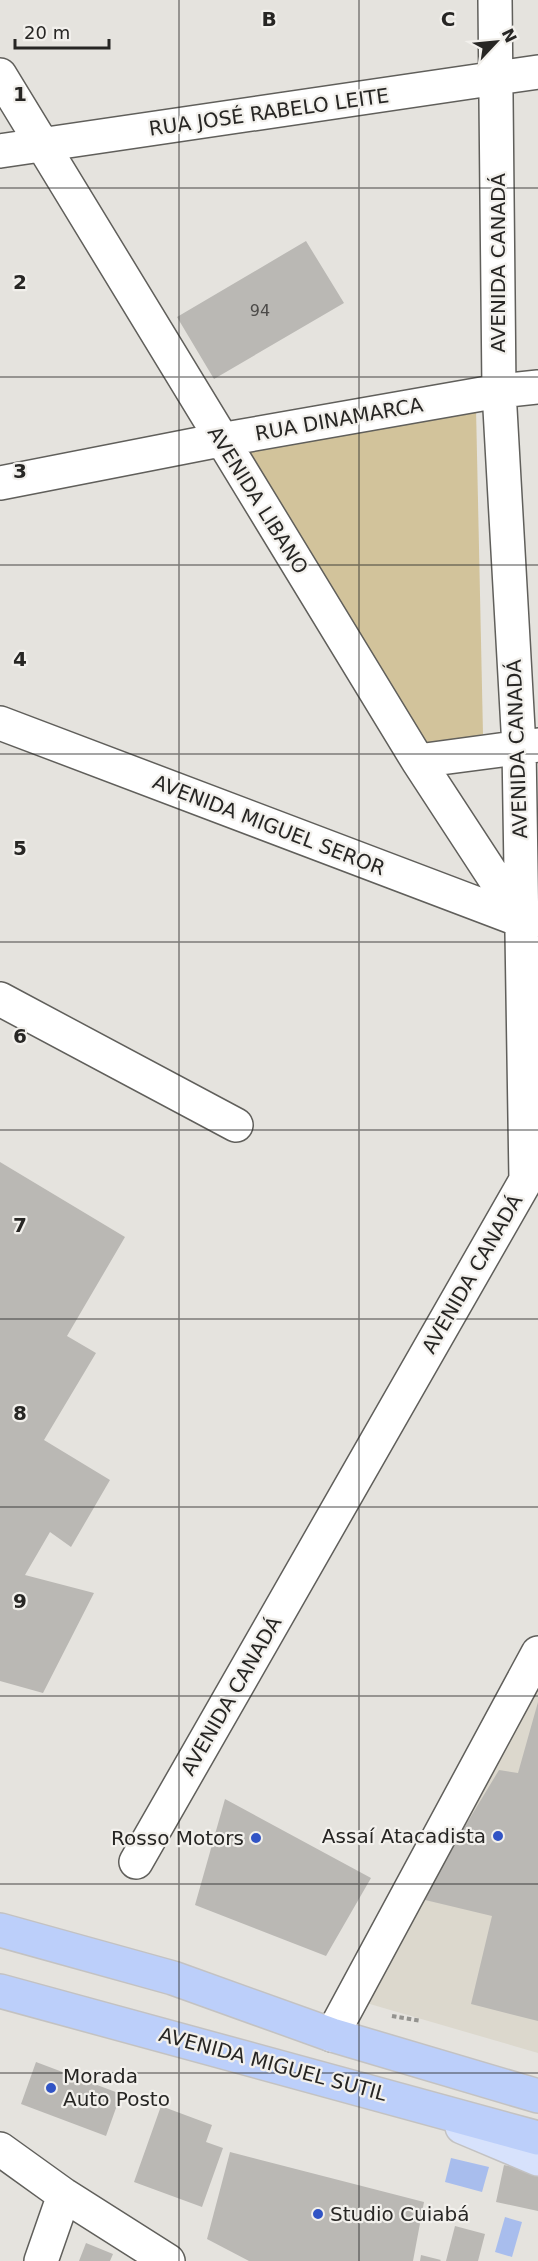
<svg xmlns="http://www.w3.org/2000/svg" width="538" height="2261" font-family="'DejaVu Sans',sans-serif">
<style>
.built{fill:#dcd8cd}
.green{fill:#d2c39b}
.water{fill:#a8bded}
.building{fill:#bab8b4}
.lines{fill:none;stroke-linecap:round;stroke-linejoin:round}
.minor-casing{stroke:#605f5b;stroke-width:36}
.major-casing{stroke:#c3c2c2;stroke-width:36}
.highway-casing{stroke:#c3c2c2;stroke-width:36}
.path{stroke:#94938f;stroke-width:4;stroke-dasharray:4.5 3;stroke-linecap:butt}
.minor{stroke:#fff;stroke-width:33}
.major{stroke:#d7e2fc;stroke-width:33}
.highway{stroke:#bccffa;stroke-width:33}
.grid{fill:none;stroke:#272624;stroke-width:1.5;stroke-opacity:0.55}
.poi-dot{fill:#3154c5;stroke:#f2f0ec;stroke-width:2}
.labels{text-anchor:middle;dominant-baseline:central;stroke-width:4.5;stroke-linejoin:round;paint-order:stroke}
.number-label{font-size:16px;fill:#4c4a48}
.street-label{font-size:20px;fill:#272624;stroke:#f2f0ec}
.poi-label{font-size:20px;fill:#272624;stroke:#f2f0ec;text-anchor:end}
.grid-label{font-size:20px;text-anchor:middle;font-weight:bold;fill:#272624;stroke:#f2f0ec;stroke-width:4.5;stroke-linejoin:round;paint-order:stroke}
</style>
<rect width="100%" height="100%" fill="#e5e3de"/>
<path class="built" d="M538,1681v372l-175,-51z"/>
<path class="green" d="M476,408l7,326 -62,16 -184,-303z"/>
<path class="water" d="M451,2158l38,9 -7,25 -37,-10z
M505,2217l17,5 -10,35 -17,-5z"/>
<path class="building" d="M306,241l38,62 -130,76 -37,-62z
M0,1162l125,75 -58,99 29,17 -52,87 66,40 -39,67 -21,-15 -25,43 69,18 -51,100 -43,-12z
M538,1702v319l-67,-17 21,-88 -71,-17 78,-129 19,3z
M225,1799l146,79 -45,78 -131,-51z
M36,2062l85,32 -15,42 -85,-32z
M161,2106l51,19 -6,17 17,6 -21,59 -68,-25z
M230,2152l194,50 -11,59h-164l-42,-22z
M504,2165l34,7v39l-42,-9z
M455,2226l30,8 -7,27h-32z
M86,2243l27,11 -3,7h-31z
M421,2255l20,5 -1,1h-20z"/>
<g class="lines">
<defs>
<path id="minor" d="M0,75l418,686 105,161
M0,151l538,-79
M0,483l220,-43 279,-49 39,-4
M0,723l528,200
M418,761l120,-16
M0,999l236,126
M136,1862l390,-682 -7,-433 -20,-356 -4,-391
M332,2035l206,-382
M0,2149l64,46 104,66
M41,2261l23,-66"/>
<path id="major" d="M462,2127l76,32"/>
<path id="highway" d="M0,1930l173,48 159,57 206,61
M0,1991l538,147"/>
</defs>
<use href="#minor" class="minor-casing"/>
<use href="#major" class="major-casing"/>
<use href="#highway" class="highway-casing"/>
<path class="path" d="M392,2016l29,5"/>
<use href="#minor" class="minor"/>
<use href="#major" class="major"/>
<use href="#highway" class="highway"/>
</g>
<path class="grid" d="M179,0v2261M359,0v2261M0,188h538M0,377h538M0,565h538M0,754h538M0,942h538M0,1130h538M0,1319h538M0,1507h538M0,1696h538M0,1884h538M0,2073h538"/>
<g class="poi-dot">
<circle cx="498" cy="1836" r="6"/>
<circle cx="256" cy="1838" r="6"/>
<circle cx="51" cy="2088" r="6"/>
<circle cx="318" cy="2214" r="6"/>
</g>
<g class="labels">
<g class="number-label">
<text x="260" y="310">94</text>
</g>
<g class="street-label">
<text transform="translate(269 112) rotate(-8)">RUA JOSÉ RABELO LEITE</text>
<text transform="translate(498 263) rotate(-90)">AVENIDA CANADÁ</text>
<text transform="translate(339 419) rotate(-10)">RUA DINAMARCA</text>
<text transform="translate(258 500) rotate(58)">AVENIDA LIBANO</text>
<text transform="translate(517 749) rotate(-92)">AVENIDA CANADÁ</text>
<text transform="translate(269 825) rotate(21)">AVENIDA MIGUEL SEROR</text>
<text transform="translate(472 1274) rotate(-60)">AVENIDA CANADÁ</text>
<text transform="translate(231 1696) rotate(-60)">AVENIDA CANADÁ</text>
<text transform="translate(273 2064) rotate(15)">AVENIDA MIGUEL SUTIL</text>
</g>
<g class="poi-label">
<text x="486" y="1836">Assaí Atacadista</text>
<text x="244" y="1838">Rosso Motors</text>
<text x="63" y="2076" text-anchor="start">Morada<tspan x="63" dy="23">Auto Posto</tspan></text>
<text x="330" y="2214" text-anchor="start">Studio Cuiabá</text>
</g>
</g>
<g class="grid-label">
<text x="269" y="26">B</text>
<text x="448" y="26">C</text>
<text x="20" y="101">1</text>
<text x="20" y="289">2</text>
<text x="20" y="478">3</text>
<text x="20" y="666">4</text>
<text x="20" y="855">5</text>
<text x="20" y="1043">6</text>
<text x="20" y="1232">7</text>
<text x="20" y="1420">8</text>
<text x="20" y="1608">9</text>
</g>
<g transform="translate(496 42) rotate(64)" stroke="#f2f0ec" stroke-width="4.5" paint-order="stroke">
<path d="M0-4.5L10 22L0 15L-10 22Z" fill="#272624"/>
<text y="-9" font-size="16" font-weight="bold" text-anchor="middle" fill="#272624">N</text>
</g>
<path d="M15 39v9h94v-9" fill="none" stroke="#272624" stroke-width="3"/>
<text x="24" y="39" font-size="18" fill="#272624" stroke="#f2f0ec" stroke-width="4.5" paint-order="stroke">20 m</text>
</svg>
